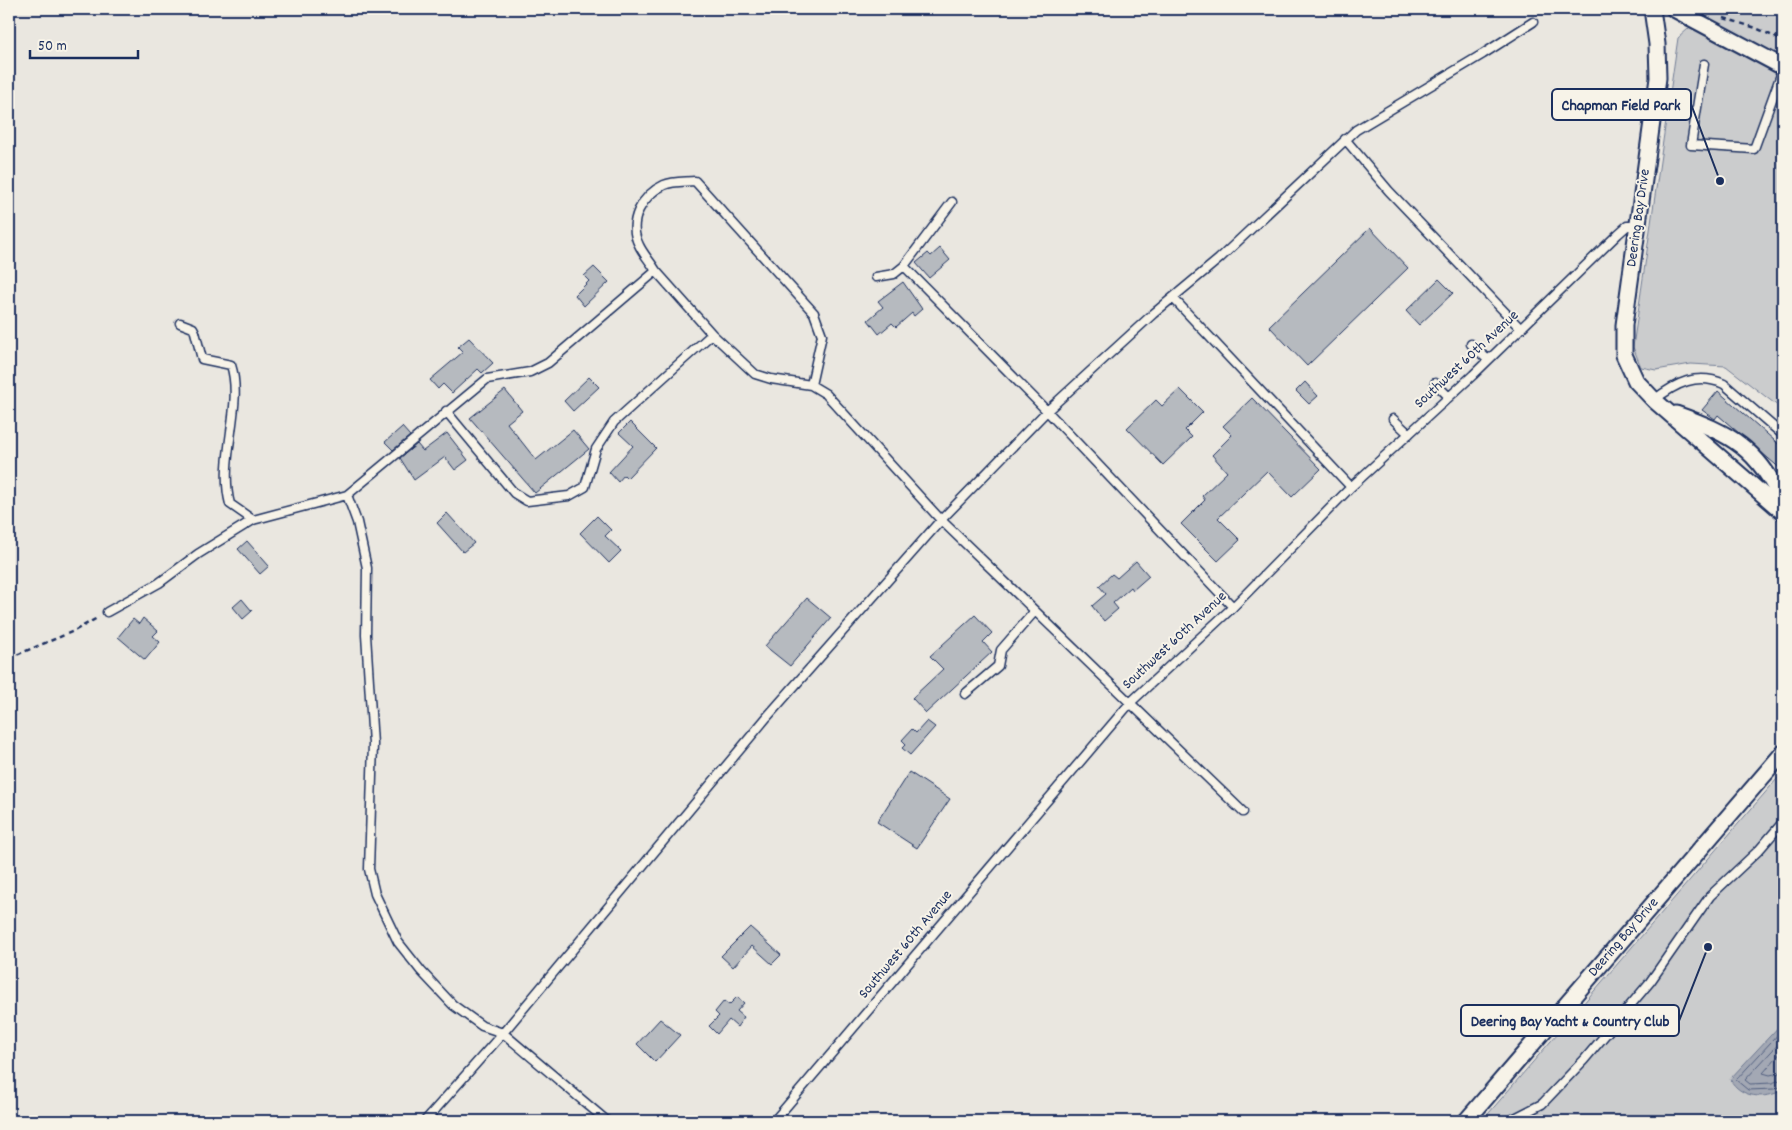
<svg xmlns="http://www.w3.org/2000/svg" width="1792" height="1130" font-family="Dekko,sans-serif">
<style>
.green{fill:#cbcccd;stroke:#737e96}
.water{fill:#a3a8b4;stroke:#6d7892}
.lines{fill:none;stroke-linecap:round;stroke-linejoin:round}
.shore{stroke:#515f80;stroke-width:1}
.building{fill:#b6babf;stroke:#1b2f5e}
.service-casing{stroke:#1b2f5e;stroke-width:11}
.minor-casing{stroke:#1b2f5e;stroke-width:19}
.path{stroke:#1b2f5e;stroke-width:2.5;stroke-dasharray:5 4;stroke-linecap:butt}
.service{stroke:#f7f3e8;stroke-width:8}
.minor{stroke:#f7f3e8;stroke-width:15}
.labels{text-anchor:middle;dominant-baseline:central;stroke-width:4;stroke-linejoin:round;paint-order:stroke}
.street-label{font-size:15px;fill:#1b2f5e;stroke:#f7f3e8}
.leader{fill:none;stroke:#1b2f5e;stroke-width:2}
.callout-dot{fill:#1b2f5e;stroke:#f7f3e8;stroke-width:2}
.callout{fill:#f7f3e8;stroke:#1b2f5e;stroke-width:2}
.callout-label{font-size:16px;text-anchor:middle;font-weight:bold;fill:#1b2f5e}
</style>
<rect width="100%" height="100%" fill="#eae7e0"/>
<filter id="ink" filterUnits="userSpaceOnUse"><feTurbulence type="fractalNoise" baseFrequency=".02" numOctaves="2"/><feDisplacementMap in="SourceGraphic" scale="10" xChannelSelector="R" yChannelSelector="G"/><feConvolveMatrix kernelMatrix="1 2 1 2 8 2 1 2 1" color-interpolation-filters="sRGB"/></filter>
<g filter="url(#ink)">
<path class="green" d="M1710,9h41l32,3v398l-57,-44 -35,-2 -35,6 -15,-3 -8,-20 45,-309z
M1783,772v349h-301z"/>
<path class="water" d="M1783,1022v68c-18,10 -43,8 -53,-11z"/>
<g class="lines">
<path class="shore" d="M1783,1029l-47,51 12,10 26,-1 9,-3
M1783,1039l-38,41 5,4 22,-1 11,-4
M1783,1050l-20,23 7,2 13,-3"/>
</g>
<path class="building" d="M1370,228l38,40 -101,98 -38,-40z
M940,248l10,12 -21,18 -13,-15 12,-10 3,3z
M594,267l15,15 -25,24 -9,-11 14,-14 -5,-5z
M1439,279l14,14 -34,32 -13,-14z
M903,282l19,27 -8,7 -2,-3 -16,14 -4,-4 -13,11 -11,-14 15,-13 -5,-6z
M469,338l24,25 -11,10 -4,-4 -26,24 -9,-9 -5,5 -8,-9 33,-28 -5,-5z
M589,377l10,10 -26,24 -9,-10z
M1305,382l13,14 -9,8 -13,-13z
M1180,389l23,23 -18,18 7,7 -29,28 -36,-37 29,-28 6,6z
M505,390l17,21 -15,12 29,37 37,-30 16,19 -54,44 -65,-75z
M1718,391l65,57v23l-65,-56 -3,4 -13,-9z
M1252,398l69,71 -29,28 -25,-26 -49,47 22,22 -22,21 -37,-37 24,-24 -3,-4 25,-24 -15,-17 20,-20 -9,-9z
M630,422l26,26 -29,30 -3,-3 -6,7 -9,-10 24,-26 -14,-13z
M402,427l8,9 -17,14 -8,-8z
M447,433l21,27 -13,10 -10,-13 -31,23 -14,-22 17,-14 6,7z
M447,513l27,30 -11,9 -26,-29z
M597,516l14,14 -6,6 16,15 -12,12 -29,-30z
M247,541l22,25 -9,8 -22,-25z
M1136,561l13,15 -16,14 -2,-3 -18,16 5,6 -14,12 -12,-15 14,-12 -7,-8 13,-12 5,4z
M807,598l24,20 -41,48 -25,-20z
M242,599l10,12 -9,8 -10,-12z
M975,615l17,18 -9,9 9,10 -66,61 -14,-15 31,-29 -13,-13z
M143,618l15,13 -5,5 7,6 -15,18 -27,-23 15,-18 6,5z
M927,721l8,6 -25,28 -8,-7 4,-4 -4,-4 10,-11 4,4z
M909,772l41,27 -33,49 -40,-26z
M750,927l31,28 -9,9 -20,-18 -19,21 -12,-11z
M737,997l7,6 -7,8 7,6 -7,10 -8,-7 -12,14 -8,-8 10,-10 -4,-4 9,-11 5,4z
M660,1019l20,16 -25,27 -18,-18z"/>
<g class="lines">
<defs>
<path id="service" d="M1704,64l-13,81 63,4 29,-80
M1345,139l44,52 132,138
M952,202l-48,64 143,145 186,196
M656,271l56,63 43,40 16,5 40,6 15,9 115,126 302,292
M876,277l18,-3 10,-8
M1173,298l178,189
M180,323l13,5 2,4 7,27 29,6c13,40 -13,94 -1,139l23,16
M1471,344l17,16
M1435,383l14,14
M1654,400c22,-17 43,-28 70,-16l59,51
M446,411l68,82 13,8 42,-5 16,-9 11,-38 18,-27 98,-88
M1393,419l16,15
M347,495l10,27 10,46 -1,67 7,109 -4,125 6,25 23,48 23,29 32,34 29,21 21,7 104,88
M107,612l52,-29 39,-29 55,-34 94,-25 140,-116 43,-7 18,-9 108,-92c-5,-9 -13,-17 -17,-26 -12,-23 3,-50 25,-60 9,-4 21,-3 31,-4l119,132 8,22 -11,50
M965,694l33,-28 3,-16 34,-39
M425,1121l78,-88 264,-316 174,-197 106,-109 106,-97 66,-55 137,-129 127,-76 50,-32
M774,1121l357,-419 102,-95 118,-120 122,-112 145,-141 9,-8h11
M1509,1121l33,-17 42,-44 66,-78 60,-86 49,-46 24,-28"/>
<g id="minor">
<path d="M1652,9l5,35 1,34 -34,247v30l12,26 18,19 129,112"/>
<path d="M1674,9l109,58"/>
<path d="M1676,414c54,19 83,35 107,89"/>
<path id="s1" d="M1466,1121l317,-368"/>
</g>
</defs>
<use href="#service" class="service-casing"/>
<use href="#minor" class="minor-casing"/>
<path class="path" d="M1724,18l32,10 27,13
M9,658l65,-27 25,-14"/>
<use href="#service" class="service"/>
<use href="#minor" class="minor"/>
</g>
</g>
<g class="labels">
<g class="street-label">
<text transform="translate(1639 218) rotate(-82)">Deering Bay Drive</text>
<text transform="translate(1467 360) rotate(-43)">Southwest 60th Avenue</text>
<text transform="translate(1175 641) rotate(-43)">Southwest 60th Avenue</text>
<text stroke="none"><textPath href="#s1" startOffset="242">Deering Bay Drive</textPath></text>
<text transform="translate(906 945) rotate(-50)">Southwest 60th Avenue</text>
</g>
</g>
<path class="leader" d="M1720 181L1691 104M1708 947L1679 1021"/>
<g class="callout-dot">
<circle cx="1720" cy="181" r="5"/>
<circle cx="1708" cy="947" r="5"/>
</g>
<g class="callout">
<rect x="1552" y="89" width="139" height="31" rx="5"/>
<rect x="1461" y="1005" width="218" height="31" rx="5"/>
</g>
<g class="callout-label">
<text x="1621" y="110">Chapman Field Park</text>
<text x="1570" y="1026">Deering Bay Yacht &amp; Country Club</text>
</g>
<rect width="1792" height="1130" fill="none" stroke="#f7f3e8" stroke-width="30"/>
<rect x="15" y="15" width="1762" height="1100" fill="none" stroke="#1b2f5e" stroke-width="2" filter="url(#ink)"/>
<path d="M30 50v8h108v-8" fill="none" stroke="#1b2f5e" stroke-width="2.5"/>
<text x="38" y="50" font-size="15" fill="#1b2f5e" stroke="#f7f3e8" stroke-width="4" paint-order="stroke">50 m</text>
</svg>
